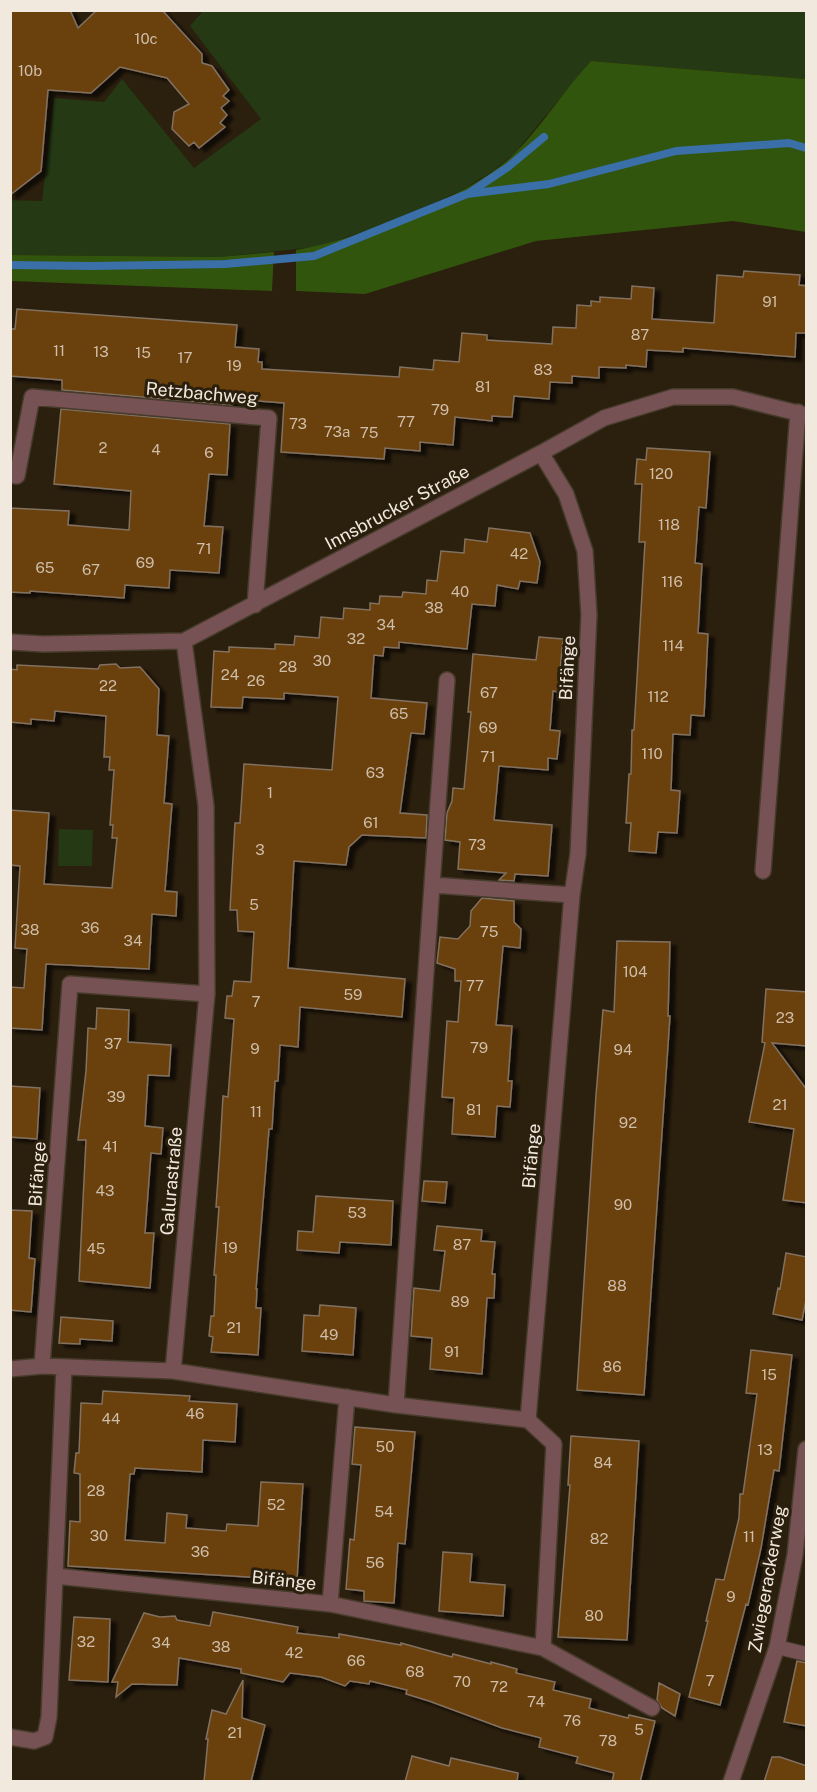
<svg xmlns="http://www.w3.org/2000/svg" width="817" height="1792" font-family="'Public Sans',sans-serif">
<style>
.green{fill:#243914}
.forest{fill:#31550d}
.lines{fill:none;stroke-linecap:round;stroke-linejoin:round}
.stream{stroke:#3a6fa8;stroke-width:8}
.building{fill:#6a400b;stroke:#827160;stroke-width:1.5;filter:url(#shadow)}
.service-casing{stroke:#473b2b;stroke-width:16}
.minor-casing{stroke:#473b2b;stroke-width:18}
.service{stroke:#765254;stroke-width:14}
.minor{stroke:#765254;stroke-width:15}
.labels{text-anchor:middle;dominant-baseline:central;stroke-width:6;stroke-linejoin:round;paint-order:stroke}
.number-label{font-size:15px;fill:#cfbea9}
.street-label{font-size:18px;fill:#f1e8de;stroke:#2b1f0e}
</style>
<defs>
<filter id="shadow"><feDropShadow dx="6" dy="4" stdDeviation="1.5" flood-color="#0009"/></filter>
</defs>
<rect width="100%" height="100%" fill="#2b1f0e"/>
<path class="green" d="M203,11h603v68l-215,-18 -76,92 -22,18 -32,20 -79,35 -66,21 -97,10 -208,-2v-55l31,1 12,-103 50,4 18,-23 72,89 67,-49 -71,-93z
M59,829l34,1 -1,36h-34z"/>
<path class="forest" d="M591,61l215,18v153l-73,-11 -197,20 -171,53 -69,-3v-41c61,-10 176,-53 219,-97 27,-27 49,-63 76,-92z
M274,252l-2,39 -261,-10v-26l208,2z"/>
<g class="lines">
<path class="stream" d="M469,193l39,-26 36,-30
M10,265l83,1 132,-2 89,-8 153,-62 82,-10 127,-33 113,-8 17,5"/>
</g>
<path class="building" d="M10,10h60l8,18 19,-18h65l40,44v9l10,3 17,24 -6,6 6,5 -8,7 6,7 -7,8 5,4 -26,21 -5,-6 -5,4 -17,-17 2,-17 15,-8 -22,-26 -47,-11 -29,26 -43,-3 -7,81 -31,24z
M744,271l56,4 -1,10 8,1v47h-11l-1,24 -112,-9v4l-36,-2 -1,17 -20,-2v3l-27,-1v11l-27,-2v7l-22,-1 -1,17 -35,-3 -2,21 -20,-1v5l-37,-4 -2,28 -33,-3v9l-35,-3 -1,11 -103,-7 3,-49 -52,-4v6l-170,-15v-10l-52,-4v-47h5l2,-20 220,16 -2,22 24,2 -1,13h4v7l137,8 1,-10 33,3 1,-10 25,2 3,-29 25,2v5l65,4 1,-17 23,1 1,-23 14,1v-5l9,1v-5l31,2 1,-13 22,2 -2,31 62,4 3,-48 26,2z
M61,409l169,15 -3,51 -18,-1 -5,52 19,1 -4,46 -49,-3 -1,18 -44,-3 -1,13 -94,-7v2l-20,-1v-84l59,3 -1,14 61,5 2,-39 -77,-7z
M647,448l63,4 -4,56 -7,-1 -4,56 7,1 -4,69 10,1 -4,82 -13,-1 -1,20 -17,-1 -2,56 9,1 -3,42 -19,-1 -2,21 -27,-2 2,-28h-5l3,-49h2l1,-44h2l11,-188h-6l3,-58h-7l2,-25 9,1z
M489,528l41,5 10,29 -3,21 -17,-2 -2,8 -21,-4 -2,21 -23,-2 -5,45 -68,-7v6l-15,-1 -1,9 -9,-1 -3,43 56,5 -3,31 -13,-1 -11,80 27,2 -1,23 -64,-3 -13,12 -3,18 -52,-4 -6,107 117,11 -3,38 -102,-10 -2,40 -18,-2 -2,36h-3l-3,48h-3l-13,160h1l-1,19h5l-3,47 -47,-3 2,-15 -4,-1 2,-20h3l2,-41h-2l5,-68h-3l4,-58 3,-53 5,1 6,-78 -9,-1 2,-22h5l2,-15 17,1 3,-50 -16,-1 -1,-21h-7l5,-87h5l4,-59 88,6 6,-73 -54,-4v6l-41,-2 -1,11 -31,-1 3,-56 15,1v-5l46,2v-5l19,1 1,-9 24,2 2,-21 22,2 1,-11 26,2v-7l9,1 1,-8 22,1 1,-5 23,2 1,-14 10,1 4,-30 23,2 1,-14 22,3z
M539,637l24,2 -5,53 -5,-1 -3,39 10,1 -3,28 -9,-1v12l-49,-4 -5,54 58,5 -4,51 -33,-2 -1,7 -15,-1 7,-7 -48,-4 2,-27 -15,-2 2,-27 5,-12 1,-13 11,1 7,-77h-3l5,-58 63,6z
M116,664l4,4 20,-1 19,22 -2,46 12,1 -5,67 8,1 -7,87 12,1 -1,24 -24,-2 -3,55 -103,-5 -4,66 -32,-2v-41l14,1 3,-39 -12,-1 5,-82 -10,-1v-55l39,3 -5,71 68,4 5,-50h-5l1,-13h-3l4,-55h-5l1,-13h-6l2,-41 -51,-5 -1,10 -23,-2v5l-21,-2v-53l7,1v-5l81,4 2,-4z
M482,898l32,3v21l7,7 -1,19 -17,-2 -7,79 16,1 -4,55h4l-2,26 -13,-1 -2,31 -43,-3 2,-36 -12,-1 5,-76 11,1 3,-41h-6v-12l-18,-6 3,-26 18,2 12,-13 1,-15z
M617,941l53,1 -2,74h2l-26,379 -67,-5 19,-295 7,-85 11,2z
M766,989l41,3v54l-35,-3 35,47v113l-24,-3 11,-71 -45,-7 16,-79 -3,-1z
M97,1008l32,2 -1,32 43,3 -2,31 -21,-1 -3,51 18,2 -2,26 -10,-1 -6,80h9l-4,55 -71,-7 7,-141h-8l8,-69 2,-43 8,1z
M10,1086l30,2 -3,51 -27,-2z
M424,1181l23,1 -2,21 -23,-2z
M316,1196l77,5 -2,44 -51,-3 -1,11 -42,-3 1,-19 15,1z
M10,1210l22,1 -3,47 6,1 -4,53 -21,-2z
M437,1226l45,4 -1,11 14,1 -3,32h3l-1,24h-7l-5,76 -52,-5 2,-31 -21,-2 3,-48 26,3 5,-40 -11,-1z
M786,1253l21,4v38l-5,25 -29,-6 5,-26 2,1z
M320,1305l36,3 -3,47 -51,-4 2,-36 15,1z
M61,1317l52,4 -1,20 -32,-2v5l-21,-1z
M751,1350l41,5 -13,116 -5,-1 -13,78 -13,57 -2,-1 -26,101 -31,-8 19,-76h-2l10,-42 8,1 15,-62 1,-24h3l14,-100 -11,-1z
M103,1391l87,5 -1,5 48,3 -2,38 -32,-2 -1,32 -67,-4 -1,6h-4l-5,66 40,3 2,-30 20,2 -1,13 40,3 1,-7 31,2 3,-44 42,2 -6,96 -229,-14 2,-45 10,1v-48l-6,-1 2,-20h3l2,-50 21,1z
M355,1427l60,5 -10,112 -7,-1 -4,60 -30,-2v-10l-18,-2 4,-50 4,1 7,-75 -9,-1z
M571,1436l68,5 -12,199 -69,-3 12,-152h-2z
M443,1552l29,2 -2,28 35,3 -2,31 -64,-5z
M213,1612l85,15 -1,6 42,5v-4l62,11v-2l51,14 1,-3 38,10v-2l26,7 -1,4 39,9 -2,8 38,9 -2,9 39,10 1,-3 26,6 -15,61h-28l2,-9 -38,-10 2,-6 -39,-10 2,-9 -39,-10 -73,-27 -23,-7 1,-4 -37,-9 -1,3 -19,-3 -5,5 -24,-9 -31,-4 -7,9 -42,-9v-4l-62,-11 -2,27 -45,-1 -16,13 2,-15h-6l32,-69 16,4 15,-1 2,4 33,6z
M74,1617l36,2 -2,63 -39,-2z
M797,1661l10,2v63l-23,-4z
M243,1680l-1,38 23,7 -14,57h-47l4,-43h-2l6,-29 14,4z
M659,1683l21,11 -5,22 -13,-8 -5,-8z
M412,1756l37,10 2,-8 67,15 -1,9h-112z
M772,1757h8l27,9v16h-43z"/>
<g class="lines">
<defs>
<path id="service" d="M777,1647l29,7"/>
<path id="minor" d="M10,475l7,1 15,-79 237,21 -14,187
M10,642l33,2 141,-3 357,-188 63,-35 69,-21h60l73,18
M763,871l35,-459
M432,885l15,-205
M42,1366l28,-382 137,10
M64,1367l-9,209 275,28 17,-207
M10,1369l32,-3 131,5 223,34 132,15 44,-525 6,-41 11,-239 -4,-64 -19,-57 -25,-41
M173,1371l34,-377 -1,-188 -22,-165
M396,1405l36,-520 140,10
M528,1420l26,24 -11,204
M330,1604l213,44 109,60
M10,1737l24,4 11,-4 4,-20 6,-141
M731,1782l46,-135 18,-92 11,-106"/>
</defs>
<use href="#service" class="service-casing"/>
<use href="#minor" class="minor-casing"/>
<use href="#service" class="service"/>
<use href="#minor" class="minor"/>
</g>
<g class="labels">
<g class="number-label">
<text x="146" y="38">10c</text>
<text x="30" y="70">10b</text>
<text x="770" y="301">91</text>
<text x="640" y="334">87</text>
<text x="59" y="350">11</text>
<text x="101" y="351">13</text>
<text x="143" y="352">15</text>
<text x="185" y="357">17</text>
<text x="234" y="365">19</text>
<text x="543" y="369">83</text>
<text x="483" y="386">81</text>
<text x="440" y="409">79</text>
<text x="406" y="421">77</text>
<text x="298" y="423">73</text>
<text x="337" y="431">73a</text>
<text x="369" y="432">75</text>
<text x="103" y="447">2</text>
<text x="156" y="449">4</text>
<text x="209" y="452">6</text>
<text x="661" y="473">120</text>
<text x="669" y="524">118</text>
<text x="204" y="548">71</text>
<text x="519" y="553">42</text>
<text x="145" y="562">69</text>
<text x="45" y="567">65</text>
<text x="91" y="569">67</text>
<text x="672" y="581">116</text>
<text x="460" y="591">40</text>
<text x="434" y="607">38</text>
<text x="386" y="624">34</text>
<text x="356" y="638">32</text>
<text x="673" y="645">114</text>
<text x="322" y="660">30</text>
<text x="288" y="666">28</text>
<text x="230" y="674">24</text>
<text x="256" y="680">26</text>
<text x="108" y="685">22</text>
<text x="489" y="692">67</text>
<text x="658" y="696">112</text>
<text x="399" y="713">65</text>
<text x="488" y="727">69</text>
<text x="652" y="753">110</text>
<text x="488" y="756">71</text>
<text x="375" y="772">63</text>
<text x="270" y="792">1</text>
<text x="371" y="822">61</text>
<text x="477" y="844">73</text>
<text x="260" y="849">3</text>
<text x="254" y="904">5</text>
<text x="90" y="927">36</text>
<text x="30" y="929">38</text>
<text x="489" y="931">75</text>
<text x="133" y="940">34</text>
<text x="635" y="971">104</text>
<text x="475" y="985">77</text>
<text x="353" y="994">59</text>
<text x="256" y="1001">7</text>
<text x="785" y="1017">23</text>
<text x="113" y="1043">37</text>
<text x="479" y="1047">79</text>
<text x="255" y="1048">9</text>
<text x="623" y="1049">94</text>
<text x="116" y="1096">39</text>
<text x="780" y="1104">21</text>
<text x="474" y="1109">81</text>
<text x="256" y="1111">11</text>
<text x="628" y="1122">92</text>
<text x="110" y="1146">41</text>
<text x="105" y="1190">43</text>
<text x="623" y="1204">90</text>
<text x="357" y="1212">53</text>
<text x="462" y="1244">87</text>
<text x="230" y="1247">19</text>
<text x="96" y="1248">45</text>
<text x="617" y="1285">88</text>
<text x="460" y="1301">89</text>
<text x="234" y="1327">21</text>
<text x="329" y="1334">49</text>
<text x="452" y="1351">91</text>
<text x="612" y="1366">86</text>
<text x="769" y="1374">15</text>
<text x="195" y="1413">46</text>
<text x="111" y="1418">44</text>
<text x="385" y="1446">50</text>
<text x="765" y="1449">13</text>
<text x="603" y="1462">84</text>
<text x="96" y="1490">28</text>
<text x="276" y="1504">52</text>
<text x="384" y="1511">54</text>
<text x="99" y="1535">30</text>
<text x="749" y="1536">11</text>
<text x="599" y="1538">82</text>
<text x="200" y="1551">36</text>
<text x="375" y="1562">56</text>
<text x="731" y="1596">9</text>
<text x="594" y="1615">80</text>
<text x="86" y="1641">32</text>
<text x="161" y="1642">34</text>
<text x="221" y="1646">38</text>
<text x="294" y="1652">42</text>
<text x="356" y="1660">66</text>
<text x="415" y="1671">68</text>
<text x="710" y="1680">7</text>
<text x="462" y="1681">70</text>
<text x="499" y="1686">72</text>
<text x="536" y="1701">74</text>
<text x="572" y="1720">76</text>
<text x="639" y="1729">5</text>
<text x="235" y="1732">21</text>
<text x="608" y="1740">78</text>
</g>
<g class="street-label">
<text transform="translate(202 393) rotate(5)">Retzbachweg</text>
<text transform="translate(397 507) rotate(-28)">Innsbrucker Straße</text>
<text transform="translate(567 668) rotate(-87)">Bifänge</text>
<text transform="translate(531 1156) rotate(-85)">Bifänge</text>
<text transform="translate(37 1174) rotate(-86)">Bifänge</text>
<text transform="translate(171 1181) rotate(-85)">Galurastraße</text>
<text transform="translate(767 1579) rotate(-80)">Zwiegerackerweg</text>
<text transform="translate(284 1580) rotate(6)">Bifänge</text>
</g>
</g>
<rect width="817" height="1792" fill="none" stroke="#f1e8de" stroke-width="24"/>
</svg>
